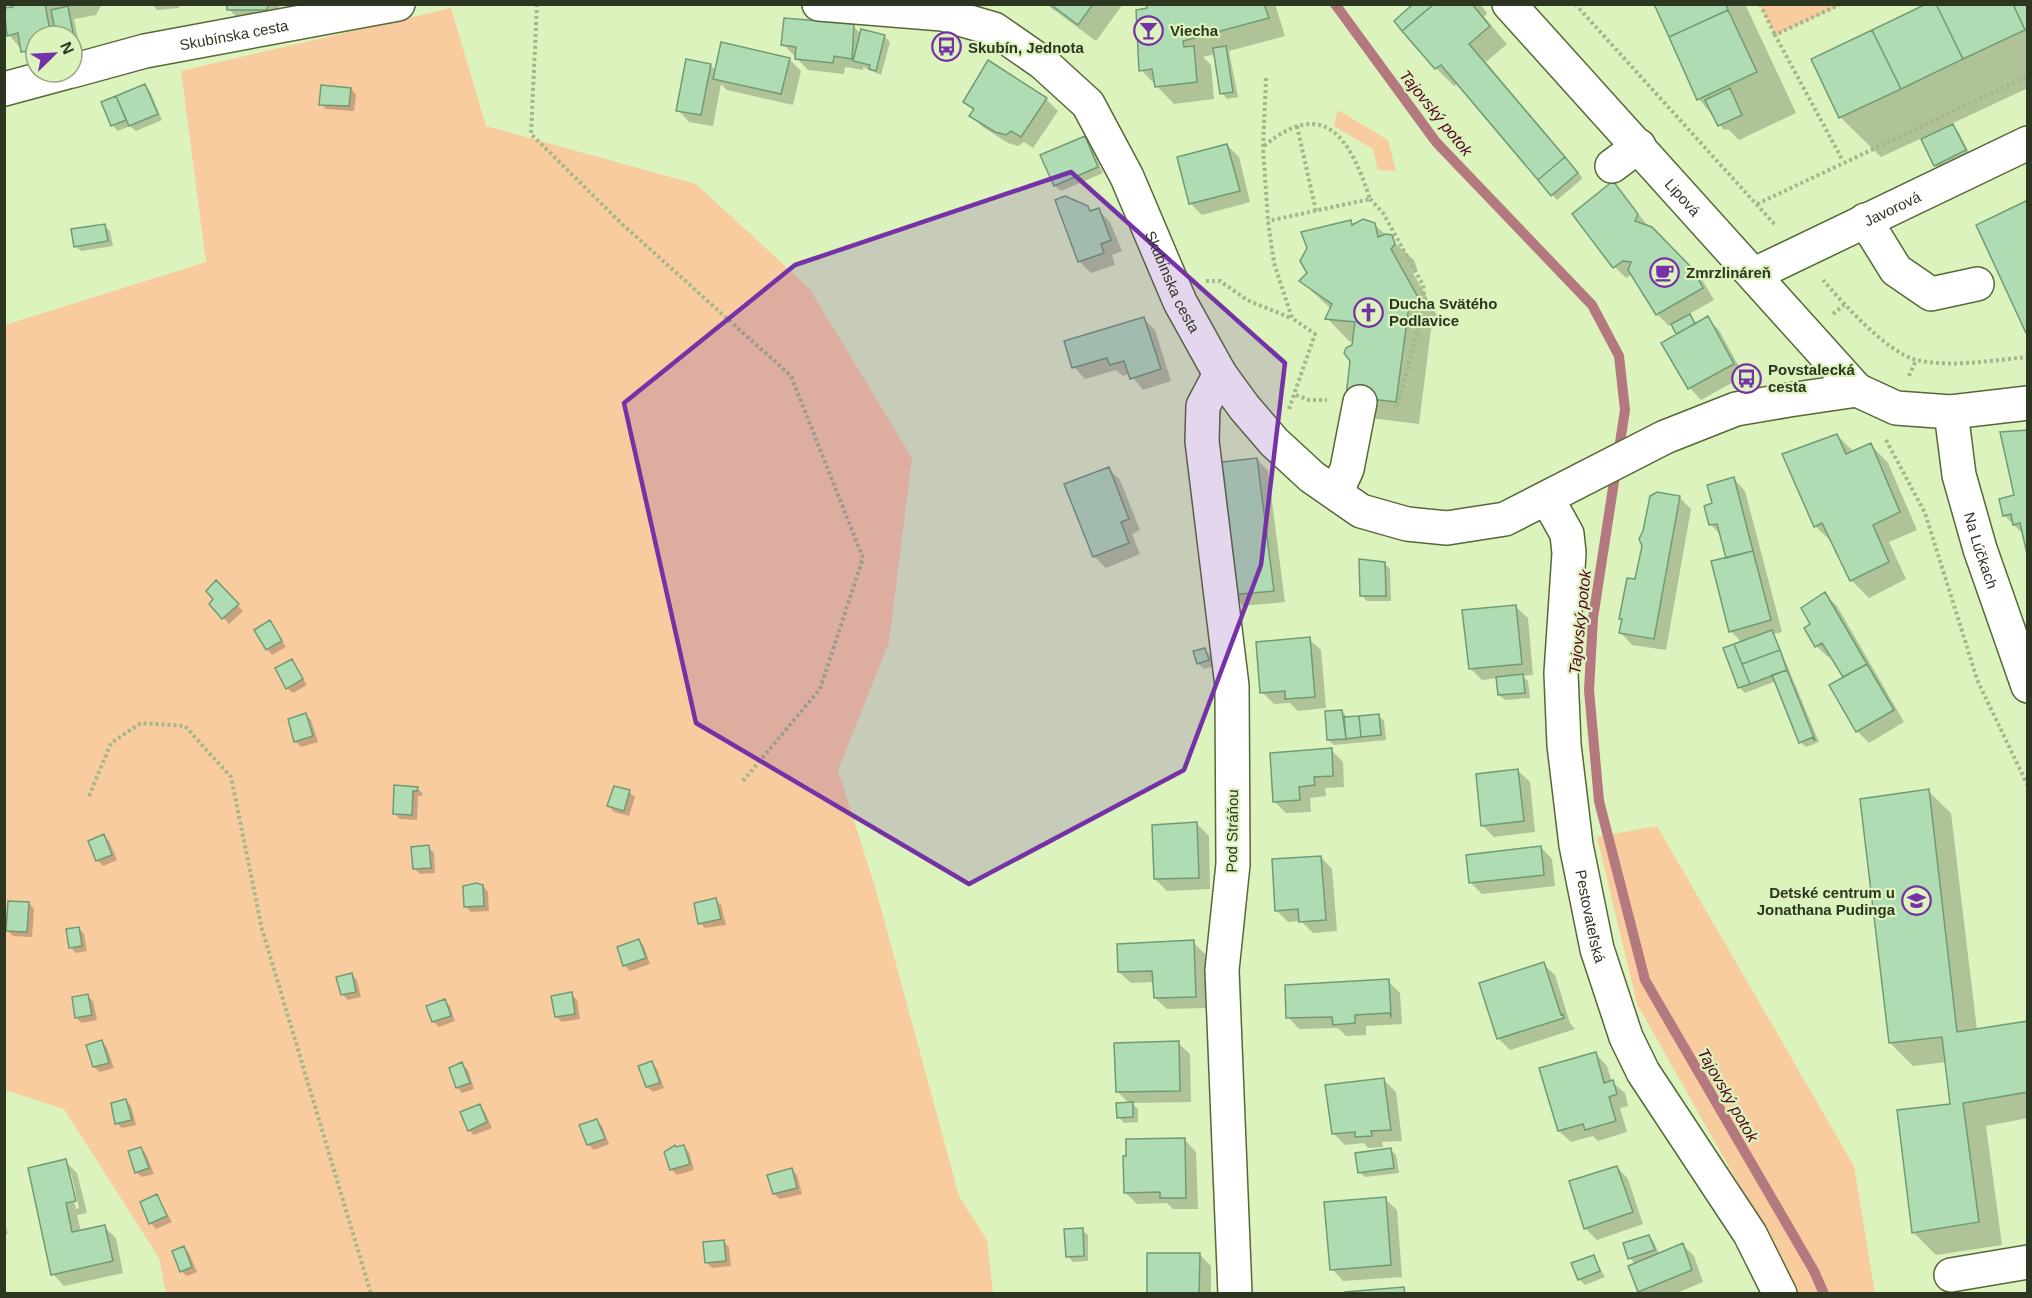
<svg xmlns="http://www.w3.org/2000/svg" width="2032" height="1298" font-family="Helvetica,sans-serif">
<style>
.green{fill:#f8cc9e}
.shadow{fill:#0003;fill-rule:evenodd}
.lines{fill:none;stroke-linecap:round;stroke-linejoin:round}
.stream{stroke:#b4787f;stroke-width:10}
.building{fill:#afdcb2;stroke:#709b74;stroke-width:1.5}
.minor-casing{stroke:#556838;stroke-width:36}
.path{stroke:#a4b68b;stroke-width:4;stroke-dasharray:3 3;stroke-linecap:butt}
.minor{stroke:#fff;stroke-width:33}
.marked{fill:#7532a7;fill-opacity:0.2;stroke:#7532a7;stroke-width:4.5;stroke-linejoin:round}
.labels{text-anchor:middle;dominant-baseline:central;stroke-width:4.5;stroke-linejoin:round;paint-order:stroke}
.poi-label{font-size:15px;font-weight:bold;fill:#2d3621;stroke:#dcf3bd;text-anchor:start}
.street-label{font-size:15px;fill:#2d3621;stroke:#dcf3bd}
.water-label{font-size:16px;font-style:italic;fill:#540321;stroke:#dcf3bd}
</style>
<rect width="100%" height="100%" fill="#dcf3bd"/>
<path class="green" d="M1760,5h82l-67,30z
M451,8l35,118 210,58 113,104 103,170 -23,184 -51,128 38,120 83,306 28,44 6,53h-827l-7,-35 -95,-149 -59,-19v-765l201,-63 -25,-191z
M1338,110l50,30 8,31 -18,-1 -5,-21 -39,-23z
M1657,826l197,340 21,127h-80l-23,-50 -135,-239 -40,-167z"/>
<path class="shadow" d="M14,4h88l-6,11 -22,4 5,24 -7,1v-8h-36l-2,28 -25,-29z
M152,4h27v4l-22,2z
M229,4h50v17h-39l-11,-12z
M1046,4h77l-27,37z
M1148,4h127l10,32 -56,15 9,46 -11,2 -5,-6 -6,-39 -13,3 8,8 3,34 -40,5 -33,-34z
M1439,4h41l7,9 -3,4 23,27 -21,18 95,114 1,3 -25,21 -99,-117 -4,3 -18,-18z
M1655,4h90l51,109 -57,27 -11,-11 -4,1 -25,-31z
M2028,4v84l-77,36 7,7 13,25 -31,14 -5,-5 -13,-27 -41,19 -41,-40z
M853,26l8,8 1,-3 23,6 5,5 -9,33 -18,-8v3l-18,-3 -1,7 -36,-4 -25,-26z
M789,59l12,12 -8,34 -66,-15 -6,-6 -8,42 -24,-4 -11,-12 32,-45 7,6z
M145,86l5,5 12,29 -26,11 -6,-5 -12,5 -6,-6 -9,-22z
M351,89l5,6 -2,16 -28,-2 -5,-5z
M1046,99l12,12 -25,37 -9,-6 -6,4 -10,-3 -25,-16 -12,-11 3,-5 -9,-9z
M1085,138l5,5 13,30 -42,18 -6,-5 -13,-30z
M1227,145l12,12 11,45 -48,13 -12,-12z
M1613,183l36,44 54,54 11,19 -25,14 8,10 10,-6 12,12 25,46 -43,24 -11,-12 -27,-45 15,-8 -5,-12 -4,3 -12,-12 -25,-40 -6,4 -11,-11z
M1087,207l5,5 6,-2 12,12 12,29 -10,4 3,10 -24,8 -12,-12z
M1350,222l4,4 20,-2 40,36 3,8 -4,5 29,51 -11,5 -12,95 -49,-6 -16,-76 -5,-1 -22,-23 4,-9 -30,-28z
M104,226l6,5 3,15 -32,5 -6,-5z
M1143,318l12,12 16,51 -28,9 -13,-16 -7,2 -7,-6 -31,9 -11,-12z
M1837,435l17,17 17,-7 17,18 29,67 -28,12 17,37 -37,19 -18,-18 -18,-37 -18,-17z
M1257,459l11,12 17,131 -42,4 -11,-12z
M1108,468l12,12 20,50 -8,4 8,20 -34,14 -12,-12z
M1734,479l11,12 37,141 -8,2 45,108 -13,5 -6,-5 -24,-61 -31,12 -6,-6 3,-44 -11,-12 -4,-72 -6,-24 -10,-10 3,-21z
M2016,496l7,37h-1l-18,-18z
M1679,497l12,12 -25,141 -34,-5 -11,-12 15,-52z
M1384,563l6,6 1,32h-24l-5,-5z
M216,582l27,29 -14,13 -18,-20 4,-5z
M1825,594l12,12 67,116 -35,21 -12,-12 -12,-53 -14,-23 -3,2 -12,-11 -4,-22z
M1516,607l12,11 5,57 -11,1 6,5 2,17 -25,2 -6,-5 -1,-17 -16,2 -12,-12z
M270,622l16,25 -14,8 -5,-6z
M1309,639l12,11 5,58 -28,3 -8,-8 -16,1 -12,-12z
M1205,650l5,5 4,11 -10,3 -6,-6z
M292,661l15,24 -14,8 -6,-5z
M1342,711l5,6 32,-1 5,5 2,19 -52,5 -6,-5z
M306,715l5,5 7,22 -17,5 -5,-5z
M1331,750l12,12 1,25 -19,1 1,8 -16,2 1,14 -25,1 -12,-12z
M1518,771l12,11 5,50 -41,5 -12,-12z
M396,787l21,1 6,6 -1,2h-4l-1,24 -17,-1 -6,-6z
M1928,791l23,22 26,217 51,-7v95l-42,8 16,119 -66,10 -23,-23 39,-127 -6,-43 -33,4 -23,-23z
M629,792l6,5 -6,19 -15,-4 -5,-6z
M1197,824l12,12 1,53 -43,2 -12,-12z
M104,836l5,5 8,19 -14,6 -6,-6z
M428,847l6,6 1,20 -15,1 -6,-6z
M1541,847l11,12 3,27 -73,8 -12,-12z
M1321,857l11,12 5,62 -24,2 -12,-12 -13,1 -12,-12z
M483,886l5,6 1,19 -18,1 -6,-6z
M716,900l5,5 5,20 -21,3 -5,-5z
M29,903l5,6 -2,28 -19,-1 -6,-6z
M79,928l5,6 3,17 -11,2 -5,-5z
M639,940l5,6 6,18 -20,7 -6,-6z
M1193,942l12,12 2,54 -40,1 -12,-11 -1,-16 -23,1 -12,-11z
M1543,964l12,11 15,48 5,6 -65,21 -12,-12z
M352,975l5,5 4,17 -13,3 -5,-5 -5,-17z
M1388,981l12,12 2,31 -36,2v9l-20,1 -8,-8 -39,1 -11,-12z
M571,994l6,6 3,19 -18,3 -6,-5z
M87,996l6,5 4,19 -15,3 -6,-5z
M445,1001l5,5 5,15 -16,6 -6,-6z
M102,1042l5,6 7,20 -14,4 -6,-5z
M1178,1043l12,11 1,48 -59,1 6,6v13l-14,1 -5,-6 11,-13 -12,-12z
M1596,1054l11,12 5,16 13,11 3,13 -8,2 7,24 -29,9 -5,-5 -22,6 -12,-11z
M652,1063l5,6 7,19 -11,4 -6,-5 -7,-20z
M462,1064l6,6 6,19 -12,4 -5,-6z
M1384,1080l12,12 6,49 -20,1 1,5 -15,1 -4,-5 -19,2 -12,-12z
M126,1100l5,6 5,19 -14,3 -5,-5z
M480,1106l5,6 7,16 -18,7 -5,-5z
M597,1121l5,5 7,18 -15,6 -6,-6z
M1185,1140l11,12 2,57h-25l-6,-6 -30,1 -12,-12z
M683,1146l6,6 5,18 -17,5 -6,-6z
M141,1148l5,6 8,20 -12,3 -6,-5z
M1390,1149l6,6 3,18 -34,4 -6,-5z
M65,1161l12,12 10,40 -10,2 4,17 23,-5 12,11 7,35 -59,13 -11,-12zM67,1173h4l8,35 -3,1z
M1617,1167l11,12 15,45 -46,16 -12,-12z
M792,1170l5,5 5,19 -22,5 -6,-5 -5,-18z
M157,1196l15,26 -16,7 -5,-6z
M1385,1199l12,11 5,67 -59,4 -11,-12z
M4,1220l4,14h-4z
M1082,1230l6,5v26l-15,1 -5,-6z
M1649,1236l5,6 5,12 23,-10 12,12 9,26 -29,12h-32l-7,-30 -5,-6 -5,-14z
M724,1242l5,5 2,19 -19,2 -6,-6z
M184,1247l5,6 8,19 -10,4 -6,-5z
M1199,1254l12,12v28h-62z
M1594,1257l11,20 -20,8 -6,-6z"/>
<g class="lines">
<path class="stream" d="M1335,4l101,138 156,163 27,51 6,54 -32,208 -4,72 10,111 46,179 169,291 10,23"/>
</g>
<path class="building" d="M13,4h32l6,32h-15v14l-15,2 -3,-19 -11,3 -3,-28 9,-1z
M227,4h41l-1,6h-40z
M1050,4h43l-15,21z
M1147,4h117l5,14 -86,23 1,6 10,-1 3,36 -42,5 -3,-18 -13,2 -3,-61 11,-2z
M1413,4h21l-32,27 -8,-10z
M1434,4h38l18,22 -21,18 96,113 -27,23 -97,-115 -6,4 -33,-38z
M1654,4h72l2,6 -59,27z
M1926,4h10l27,55 -62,30 -29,-59z
M1936,4h77l12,26 -62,29z
M2013,4h15v25l-3,1z
M68,6l6,32 -18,-2 -5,-26z
M1728,10l29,62 -60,28 -28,-63z
M784,18l70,6 -2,35 -18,-3 -1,7 -38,-4 1,-12 -15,-2z
M861,29l24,6 -9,36 -7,-2 1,-4 -17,-4z
M1872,30l29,59 -62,29 -28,-59z
M721,42l69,16 -9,36 -68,-15z
M1226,46l7,46 -13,2 -7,-46z
M686,59l25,5 -10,51 -25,-4z
M988,60l59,38 -26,39 -10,-6 -5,4 -11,-3 -26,-16 5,-7 -11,-7z
M145,84l13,30 -29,12 -13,-30z
M321,85l30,3 -2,18 -30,-1z
M1730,88l12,27 -24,11 -13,-26z
M116,96l10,24 -15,6 -10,-24z
M1953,124l13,26 -32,16 -13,-27z
M1085,136l13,31 -44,19 -14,-31z
M1227,144l13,47 -51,13 -12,-47z
M1565,157l13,16 -27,23 -13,-16z
M1613,181l25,33 -3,7 17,6 40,41 11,20 -47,27 -28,-45 3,-8 -8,-1 -10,7 -41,-54z
M1065,196l23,10 2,5 9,-3 12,32 -10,4 3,9 -26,9 -23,-62z
M2028,200v132l-2,1 -50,-108z
M1363,219l12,4 3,14 8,-3 6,1 3,9 -4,5 29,52 -11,5 -13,96 -50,-6 4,-35 -6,-8 2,-5 6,-3 3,-23 -30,-3 7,-15 -33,-23 8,-8 -7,-12 7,-13 -6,-16 50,-12 1,5z
M105,224l3,17 -34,6 -3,-18z
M1690,314l5,10 -19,10 -5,-10z
M1708,316l26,48 -46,25 -27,-46z
M1144,317l17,52 -31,10 -6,-18 -14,4 -3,-7 -35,10 -8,-27z
M2028,430v124h-1l-7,-31 -7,2 -2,-11 -8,2 -4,-17 15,-4 -14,-63z
M1837,434l9,20 25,-11 29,69 -27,13 16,37 -39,19 -28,-58 -8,4 -32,-73z
M1257,458l17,133 -44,4 -16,-132z
M1109,467l20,52 -8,3 8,21 -36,14 -29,-73z
M1734,477l19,74 -27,7 -9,-34 -8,1 -5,-19 8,-3 -5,-18z
M1657,492l23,4 -26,143 -35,-6 3,-14h-3l8,-41 8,1 7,-33 -3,-7 4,-8 7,-35z
M1753,551l18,69 -42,12 -18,-71z
M1359,559l26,3 1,34h-26z
M216,580l23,24 -17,15 -13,-15 4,-5 -7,-8z
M1825,592l42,72 -24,13 -21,-34 -7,4 -11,-19 6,-4 -9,-16z
M1516,605l6,59 -53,5 -7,-59z
M270,620l12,21 -16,9 -12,-20z
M1772,630l8,20 -38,14 -8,-20z
M1310,637l5,60 -30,2v-8l-25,2 -4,-51z
M1734,644l16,40 -12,4 -15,-40z
M1205,648l4,12 -12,4 -4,-13z
M1780,650l7,20 -37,14 -8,-20z
M292,659l11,20 -17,10 -11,-21z
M1867,664l27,46 -38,22 -27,-47z
M1787,670l28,70h-1l-1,-3 -14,6 -27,-68z
M1523,674l2,19 -27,2 -2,-18z
M1342,710l4,29 -19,1 -2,-29z
M306,713l7,23 -19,6 -6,-23z
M1379,714l2,21 -20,2 -2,-21z
M1359,716l2,21 -15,2 -2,-22z
M1332,748l1,28 -19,1 1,8 -16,2 1,13 -27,2 -3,-49z
M1518,769l6,52 -43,5 -5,-52z
M394,785l24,2 -1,4h-4l-1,24 -19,-1z
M614,786l16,4 -6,21 -17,-5z
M1929,789l28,243 71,-11v71l-65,11 16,119 -67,11 -15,-123 53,-6 -8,-67 -53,6 -29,-244z
M1197,822l2,56 -45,1 -2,-54z
M104,834l8,21 -16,6 -8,-20z
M429,845l2,23 -18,1 -2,-22z
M1541,846l3,29 -75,8 -3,-28z
M1321,856l5,64 -27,2 -1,-13 -23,2 -3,-52z
M476,883l7,2 1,21 -20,1 -1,-21z
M716,898l5,21 -23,5 -4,-21z
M8,901l21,1 -2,30 -21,-1z
M79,927l3,19 -13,2 -3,-19z
M639,939l7,19 -23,8 -6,-19z
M1194,940l2,57 -42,1 -2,-27 -34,1 -1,-28z
M1544,962l17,53 2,-1 1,4 -67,21 -18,-56z
M352,973l4,19 -15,3 -5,-18z
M1389,979l2,37 -2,-3 -34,2v8l-22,2 -1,-8 -46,1 -1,-33z
M572,992l3,22 -20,3 -4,-21z
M88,994l4,21 -17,3 -3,-21z
M445,999l6,17 -19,6 -6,-16z
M102,1040l7,23 -16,4 -7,-22z
M1179,1041l1,50 -64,1 -2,-49z
M1596,1052l8,31 9,-3 4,14 -8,3 7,24 -31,9 -2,-6 -25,7 -19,-63z
M652,1061l8,22 -14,4 -8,-21z
M462,1062l8,21 -14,5 -7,-20z
M1384,1078l7,52 -20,1 1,5 -17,1v-5l-23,2 -7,-49z
M126,1099l6,21 -17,4 -4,-21z
M1133,1102v15l-16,1 -1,-15z
M480,1104l7,18 -19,9 -8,-19z
M597,1119l8,20 -18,6 -8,-20z
M1185,1138l1,60h-26v-6l-36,1 -1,-37h3v-17z
M675,1145l1,2 8,-2 6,19 -20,6 -6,-18z
M141,1147l8,21 -14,5 -7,-22z
M1391,1148l3,20 -36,5 -3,-20z
M66,1159l10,42 -10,2 6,29 33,-7 8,36 -62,14 -23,-107z
M1617,1166l16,46 -49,17 -15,-48z
M792,1168l5,20 -24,6 -6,-19z
M157,1194l10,22 -18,8 -9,-22z
M1386,1197l5,68 -61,5 -6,-68z
M1083,1228l1,28 -18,1 -2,-28z
M1649,1235l6,15 -27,9 -5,-16z
M724,1240l2,21 -21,2 -2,-21z
M1683,1243l9,27 -54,22 -10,-26z
M184,1246l8,21 -12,5 -8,-21z
M1147,1253h53l-1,41h-52z
M1594,1255l6,16 -22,9 -7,-17z
M1404,1287l1,7h-60v-2z"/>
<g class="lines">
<defs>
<g id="minor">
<path id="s1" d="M819,4l123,10 52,15 49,34 45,41 39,73 53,125 40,72 24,33 30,35 38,35 49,34 46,13 40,4 58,-9 160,-82 71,-28 53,-9 68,-10 39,18 55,4 77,-9"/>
<path id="s2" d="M1509,4l348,386"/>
<path id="s3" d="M72,71l73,-20 253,-47"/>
<path d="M4,89l63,-17"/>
<path d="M1612,166l27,-20"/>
<path d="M1865,220l31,50 35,24 46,-10"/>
<path id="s4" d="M1755,274l273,-131"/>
<path d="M1220,374l-17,32 -1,35 30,245 1,178 -11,106 13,324"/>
<path id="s5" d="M1951,412l8,63 21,74 48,137"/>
<path d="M1336,493l11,-24 13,-67"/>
<path id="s6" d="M1547,498l20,36 2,19 -8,120 3,72 12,100 21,104 29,88 17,35 107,162 30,60"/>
<path d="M1951,1275l77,-13"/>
</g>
</defs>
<use href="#minor" class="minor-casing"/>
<path class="path" d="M537,4l-6,130 91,90 169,152 72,182 -43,131 -78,93
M1575,4l201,222
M1760,4l15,31
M1841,4l-66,31 68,126
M1266,78l-3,69 5,74 6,42 18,55 23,16 -26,75
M1297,126l19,85
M1264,146c62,-51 87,-5 106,53l-102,22
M1370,199l13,14 40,72 2,18 -28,104 -3,-1
M1757,204l271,-128
M1823,280c20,23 64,73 94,80 34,8 76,0 111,-3
M1206,281h14l27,19 44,18
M1833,314l11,-9
M1909,376l7,-16
M1296,395l13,5h18
M1886,440l39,73 53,169 50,104
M89,796l22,-53 30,-20 44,3 46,51 31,152 109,365"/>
<use href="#minor" class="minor"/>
</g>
<path class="marked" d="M1071,172l214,191 -24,202 -77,205 -215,114 -273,-161 -72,-320 171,-138z"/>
<defs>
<symbol id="bar-ring" viewBox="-11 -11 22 22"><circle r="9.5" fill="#dcf3bd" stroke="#7532a7" stroke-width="1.5"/><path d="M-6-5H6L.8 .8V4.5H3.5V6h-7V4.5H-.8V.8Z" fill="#7532a7"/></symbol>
<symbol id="bus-ring" viewBox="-11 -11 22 22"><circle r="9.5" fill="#dcf3bd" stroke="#7532a7" stroke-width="1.5"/><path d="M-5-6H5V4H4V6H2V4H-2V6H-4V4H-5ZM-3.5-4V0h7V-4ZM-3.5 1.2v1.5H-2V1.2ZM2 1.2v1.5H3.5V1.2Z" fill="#7532a7"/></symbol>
<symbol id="cafe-ring" viewBox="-11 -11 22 22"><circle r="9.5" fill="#dcf3bd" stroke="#7532a7" stroke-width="1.5"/><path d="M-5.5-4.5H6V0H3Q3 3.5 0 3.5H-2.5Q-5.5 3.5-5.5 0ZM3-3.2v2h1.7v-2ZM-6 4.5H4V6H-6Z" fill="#7532a7"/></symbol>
<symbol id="church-ring" viewBox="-11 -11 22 22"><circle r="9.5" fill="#dcf3bd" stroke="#7532a7" stroke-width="1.5"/><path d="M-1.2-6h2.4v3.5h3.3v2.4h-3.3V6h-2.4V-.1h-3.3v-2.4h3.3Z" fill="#7532a7"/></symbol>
<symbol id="school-ring" viewBox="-11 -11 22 22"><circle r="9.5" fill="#dcf3bd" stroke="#7532a7" stroke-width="1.5"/><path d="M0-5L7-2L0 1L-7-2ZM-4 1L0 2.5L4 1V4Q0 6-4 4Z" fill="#7532a7"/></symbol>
</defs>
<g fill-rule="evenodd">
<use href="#bar-ring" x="1132" y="14" width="33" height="33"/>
<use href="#bus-ring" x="930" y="30" width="33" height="33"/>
<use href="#cafe-ring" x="1648" y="256" width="33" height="33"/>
<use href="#church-ring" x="1352" y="296" width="33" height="33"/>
<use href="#bus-ring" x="1730" y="362" width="33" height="33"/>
<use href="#school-ring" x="1900" y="884" width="33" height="33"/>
</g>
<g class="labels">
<g class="poi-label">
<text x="1170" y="30">Viecha</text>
<text x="968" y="47">Skubín, Jednota</text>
<text x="1686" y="272">Zmrzlináreň</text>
<text x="1389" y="303">Ducha Svätého<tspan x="1389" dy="17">Podlavice</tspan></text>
<text x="1768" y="369">Povstalecká<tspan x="1768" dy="17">cesta</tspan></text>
<text x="1895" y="892" text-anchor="end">Detské centrum u<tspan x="1895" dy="17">Jonathana Pudinga</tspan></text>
</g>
<g class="street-label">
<text stroke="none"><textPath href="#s3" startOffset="166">Skubínska cesta</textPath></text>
<text stroke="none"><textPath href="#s2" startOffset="260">Lipová</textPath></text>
<text stroke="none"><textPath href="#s4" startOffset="152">Javorová</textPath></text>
<text stroke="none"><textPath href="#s1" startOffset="495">Skubínska cesta</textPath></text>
<text stroke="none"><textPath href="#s5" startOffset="142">Na Lúčkach</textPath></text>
<text transform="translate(1232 831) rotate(-89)">Pod Stráňou</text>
<text stroke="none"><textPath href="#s6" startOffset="426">Pestovateľská</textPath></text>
</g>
<g class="water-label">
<text transform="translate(1436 113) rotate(51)">Tajovský potok</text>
<text transform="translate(1580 622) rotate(-84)">Tajovský potok</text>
<text transform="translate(1728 1095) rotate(60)">Tajovský potok</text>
</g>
</g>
<rect width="2032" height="1298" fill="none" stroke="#2d3621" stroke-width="12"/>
<g transform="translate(54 54) rotate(66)"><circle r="28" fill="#dcf3bd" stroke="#96a77f" stroke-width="1.5"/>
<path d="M0-4.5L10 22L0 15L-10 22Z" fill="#7532a7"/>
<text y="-9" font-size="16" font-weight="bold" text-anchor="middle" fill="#2d3621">N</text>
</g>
</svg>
